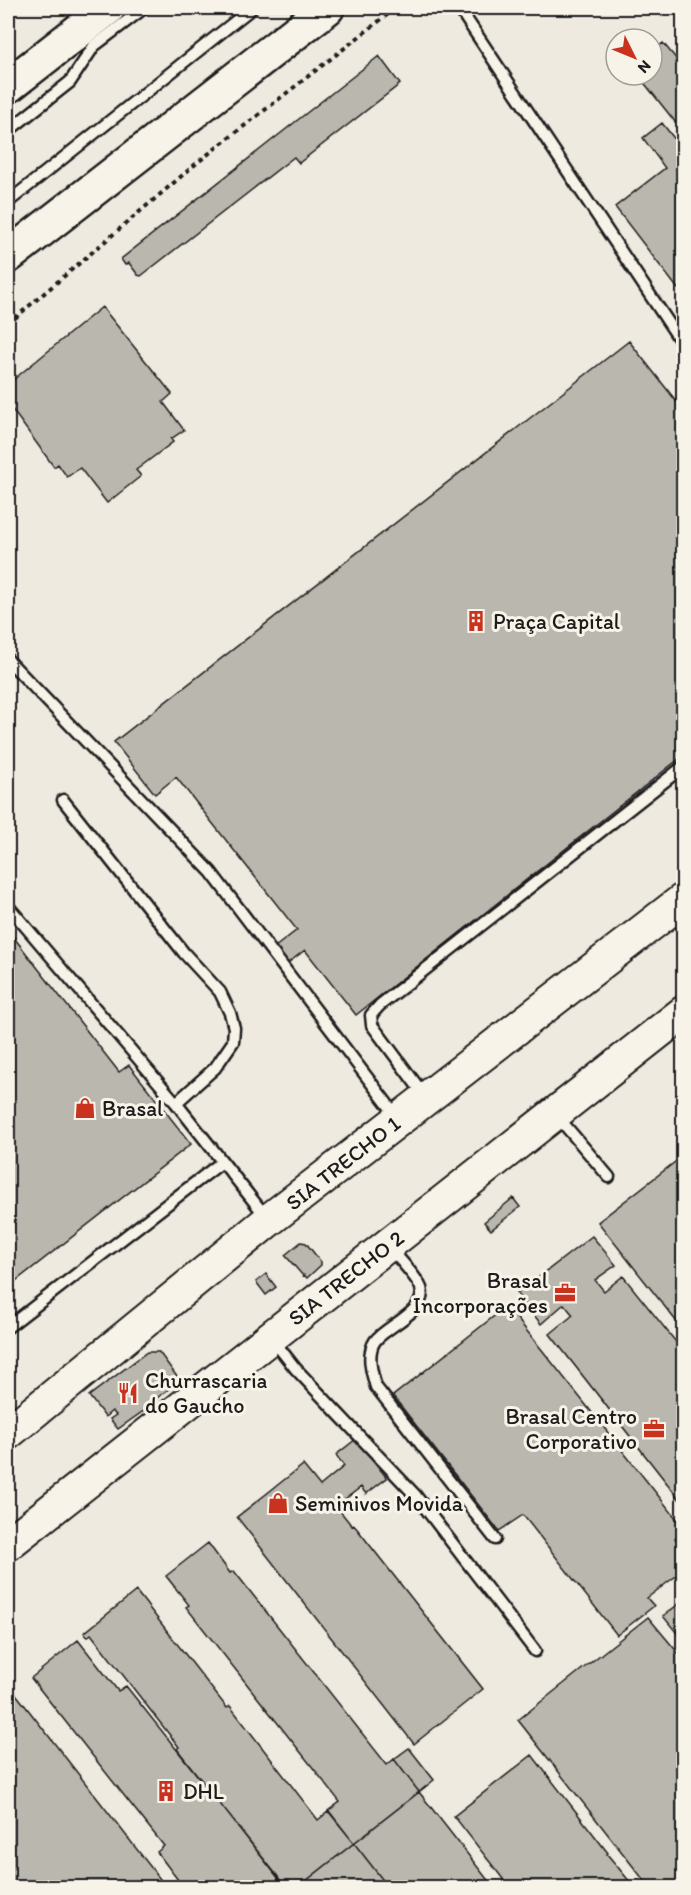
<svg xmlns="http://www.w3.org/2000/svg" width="691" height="1895" font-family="Itim,sans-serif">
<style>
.building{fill:#bab7af;stroke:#1c1c1c;stroke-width:1.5}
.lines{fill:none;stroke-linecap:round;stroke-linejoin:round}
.service-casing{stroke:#1c1c1c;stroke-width:15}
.secondary-casing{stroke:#1c1c1c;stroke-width:36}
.trunk-casing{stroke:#1c1c1c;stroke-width:38}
.path{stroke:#1c1c1c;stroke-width:4;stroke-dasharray:4.5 4.5;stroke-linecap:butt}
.service{stroke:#f7f3e8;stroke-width:10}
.secondary{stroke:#f7f3e8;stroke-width:32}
.trunk{stroke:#f7f3e8;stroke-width:33}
.labels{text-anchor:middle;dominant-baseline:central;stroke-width:6;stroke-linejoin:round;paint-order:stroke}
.poi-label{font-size:22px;fill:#1c1c1c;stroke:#f7f3e8;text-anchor:start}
.street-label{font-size:22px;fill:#1c1c1c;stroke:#f7f3e8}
</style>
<rect width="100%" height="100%" fill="#eeeae0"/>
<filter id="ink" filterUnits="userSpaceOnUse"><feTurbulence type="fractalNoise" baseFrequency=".0167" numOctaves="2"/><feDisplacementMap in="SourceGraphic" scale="12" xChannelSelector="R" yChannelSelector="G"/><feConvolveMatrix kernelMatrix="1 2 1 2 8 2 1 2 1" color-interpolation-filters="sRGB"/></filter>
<g filter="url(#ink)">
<path class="building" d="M663,43l21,25v65l-46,-58h14v-23z
M379,56l21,28 -101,79 -5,-6 -153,119 -3,-1 -9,-12 -4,2 -4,-6z
M662,123l22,28v134l-6,4 -63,-82 50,-39 -22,-30z
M102,307l70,87 -9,8 21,28 -13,9 2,3 -37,28 5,6 -34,27 -27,-35 -13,9 -9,-13 -4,3 -46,-63v-20z
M629,341l55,70v344l-328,260 -51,-65 -17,13 -13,-16 22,-17 -121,-153 -21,17 -41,-52z
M8,930l111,142 10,-7 62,79 -183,143z
M684,1155v176l-86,-109z
M513,1198l7,9 -29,23 -7,-8z
M592,1236l24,29 -21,15 9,11 19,-15 61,76v153l-134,-171 23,-19 -9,-11 -23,20 -24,-30z
M301,1242l5,1 15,19v3l-14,13 -3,-3 -1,1 -18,-21z
M266,1274l10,13 -10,8 -10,-13z
M507,1306l177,222v3l-9,7 9,11v21l-37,28 7,8 -37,29 -94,-120 -24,16 -106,-135z
M147,1352h12l19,26 -4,7 -26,20 1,2 -31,22 -8,-10 6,-4 -4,-4 -7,6 -16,-21z
M356,1439l31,39 -21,16 -5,-7 -25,19 16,20 2,-1 129,164 -69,55 -177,-227 66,-52 17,21 24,-20 -8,-11z
M208,1543l22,30 4,-2 153,194 7,-6 25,33 -65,51 -26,-32 12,-9 -154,-195 3,-2 -23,-29z
M136,1591l91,117 3,-2 88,114 11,-9 25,32 -57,45h-11l-109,-139 2,-2 -88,-113 -4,3 -3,-4z
M684,1600v42l-21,-26z
M648,1617l36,43v228h-34l-132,-168z
M78,1640l40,51 8,-5 153,192 -9,8 -86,2 -27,-36 7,-6 -133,-168z
M16,1694l151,194h-159v-188z
M409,1748l25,32 -15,12 -25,-33z
M532,1755l76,98 -1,1 28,34h-125l-56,-72z
M419,1792l75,96h-105l-35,-45z
M354,1843l35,45h-92z"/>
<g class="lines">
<defs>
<path id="service" d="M459,8l225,338
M8,131l62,-49 24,-36 50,-38
M8,202l244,-194
M8,660l203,212 187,246
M63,800l121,153 36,39 10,21 4,15 -1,14 -18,26 -39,35
M8,906l168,197 91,115
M424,1095l-52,-70 -1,-10 9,-10 304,-239
M557,1116l52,61
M390,1248c8,10 27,29 31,40 7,23 -35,38 -46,53 -9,13 -3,33 1,46l119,152
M8,1327l214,-165
M273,1340l22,28 121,128 119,155"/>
<path id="secondary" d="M8,1433l261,-213 415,-321
M8,1544l676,-532"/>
<path id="trunk" d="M8,86l100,-78
M8,256l319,-248"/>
</defs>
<use href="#service" class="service-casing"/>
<use href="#secondary" class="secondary-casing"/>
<use href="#trunk" class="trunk-casing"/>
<path class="path" d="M8,324l190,-162 198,-154"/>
<use href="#service" class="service"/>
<use href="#secondary" class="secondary"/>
<use href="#trunk" class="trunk"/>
</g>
</g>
<defs>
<symbol id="building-bare" viewBox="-9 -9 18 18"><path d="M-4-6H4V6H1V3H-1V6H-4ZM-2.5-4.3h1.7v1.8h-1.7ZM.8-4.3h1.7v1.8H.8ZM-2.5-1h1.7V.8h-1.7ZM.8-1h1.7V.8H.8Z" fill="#c8321e" stroke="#f7f3e8" stroke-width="2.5" paint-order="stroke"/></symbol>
<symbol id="shop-bare" viewBox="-9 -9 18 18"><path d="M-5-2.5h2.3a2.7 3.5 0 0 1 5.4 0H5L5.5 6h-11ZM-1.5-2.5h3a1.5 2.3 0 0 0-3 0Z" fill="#c8321e" stroke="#f7f3e8" stroke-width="2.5" paint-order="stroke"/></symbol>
<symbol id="office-bare" viewBox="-9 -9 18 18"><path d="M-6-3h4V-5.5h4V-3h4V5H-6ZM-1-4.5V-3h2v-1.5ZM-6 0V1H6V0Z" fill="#c8321e" stroke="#f7f3e8" stroke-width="2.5" paint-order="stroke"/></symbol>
<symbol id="restaurant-bare" viewBox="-9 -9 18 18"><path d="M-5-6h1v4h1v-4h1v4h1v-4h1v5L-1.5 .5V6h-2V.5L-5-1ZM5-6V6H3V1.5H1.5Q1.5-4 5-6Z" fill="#c8321e" stroke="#f7f3e8" stroke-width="2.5" paint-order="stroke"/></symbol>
</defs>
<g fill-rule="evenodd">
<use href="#building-bare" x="461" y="606" width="30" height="30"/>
<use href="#shop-bare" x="70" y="1093" width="30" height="30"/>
<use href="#office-bare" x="550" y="1278" width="30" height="30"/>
<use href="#restaurant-bare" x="113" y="1378" width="30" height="30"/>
<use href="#office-bare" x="639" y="1414" width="30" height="30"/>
<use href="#shop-bare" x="263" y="1488" width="30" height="30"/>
<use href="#building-bare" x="151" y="1776" width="30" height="30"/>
</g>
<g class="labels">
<g class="poi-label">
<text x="493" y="621">Praça Capital</text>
<text x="102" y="1108">Brasal</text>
<text x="548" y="1280" text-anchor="end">Brasal<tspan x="548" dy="25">Incorporações</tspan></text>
<text x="145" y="1380">Churrascaria<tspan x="145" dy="25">do Gaucho</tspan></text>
<text x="637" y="1416" text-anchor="end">Brasal Centro<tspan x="637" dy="25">Corporativo</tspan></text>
<text x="295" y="1503">Seminivos Movida</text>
<text x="183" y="1791">DHL</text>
</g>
<g class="street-label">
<text transform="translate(343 1163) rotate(-38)">SIA TRECHO 1</text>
<text transform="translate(346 1278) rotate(-38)">SIA TRECHO 2</text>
</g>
</g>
<rect width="691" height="1895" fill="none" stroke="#f7f3e8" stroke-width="30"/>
<rect x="15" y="15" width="661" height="1865" fill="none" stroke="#1c1c1c" stroke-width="2" filter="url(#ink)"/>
<g transform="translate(634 57) rotate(133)"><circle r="28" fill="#f7f3e8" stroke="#9f9d96" stroke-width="1.5"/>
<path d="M0-4.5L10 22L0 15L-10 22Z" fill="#c8321e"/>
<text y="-9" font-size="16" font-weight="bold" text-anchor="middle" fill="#1c1c1c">N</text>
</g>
</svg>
